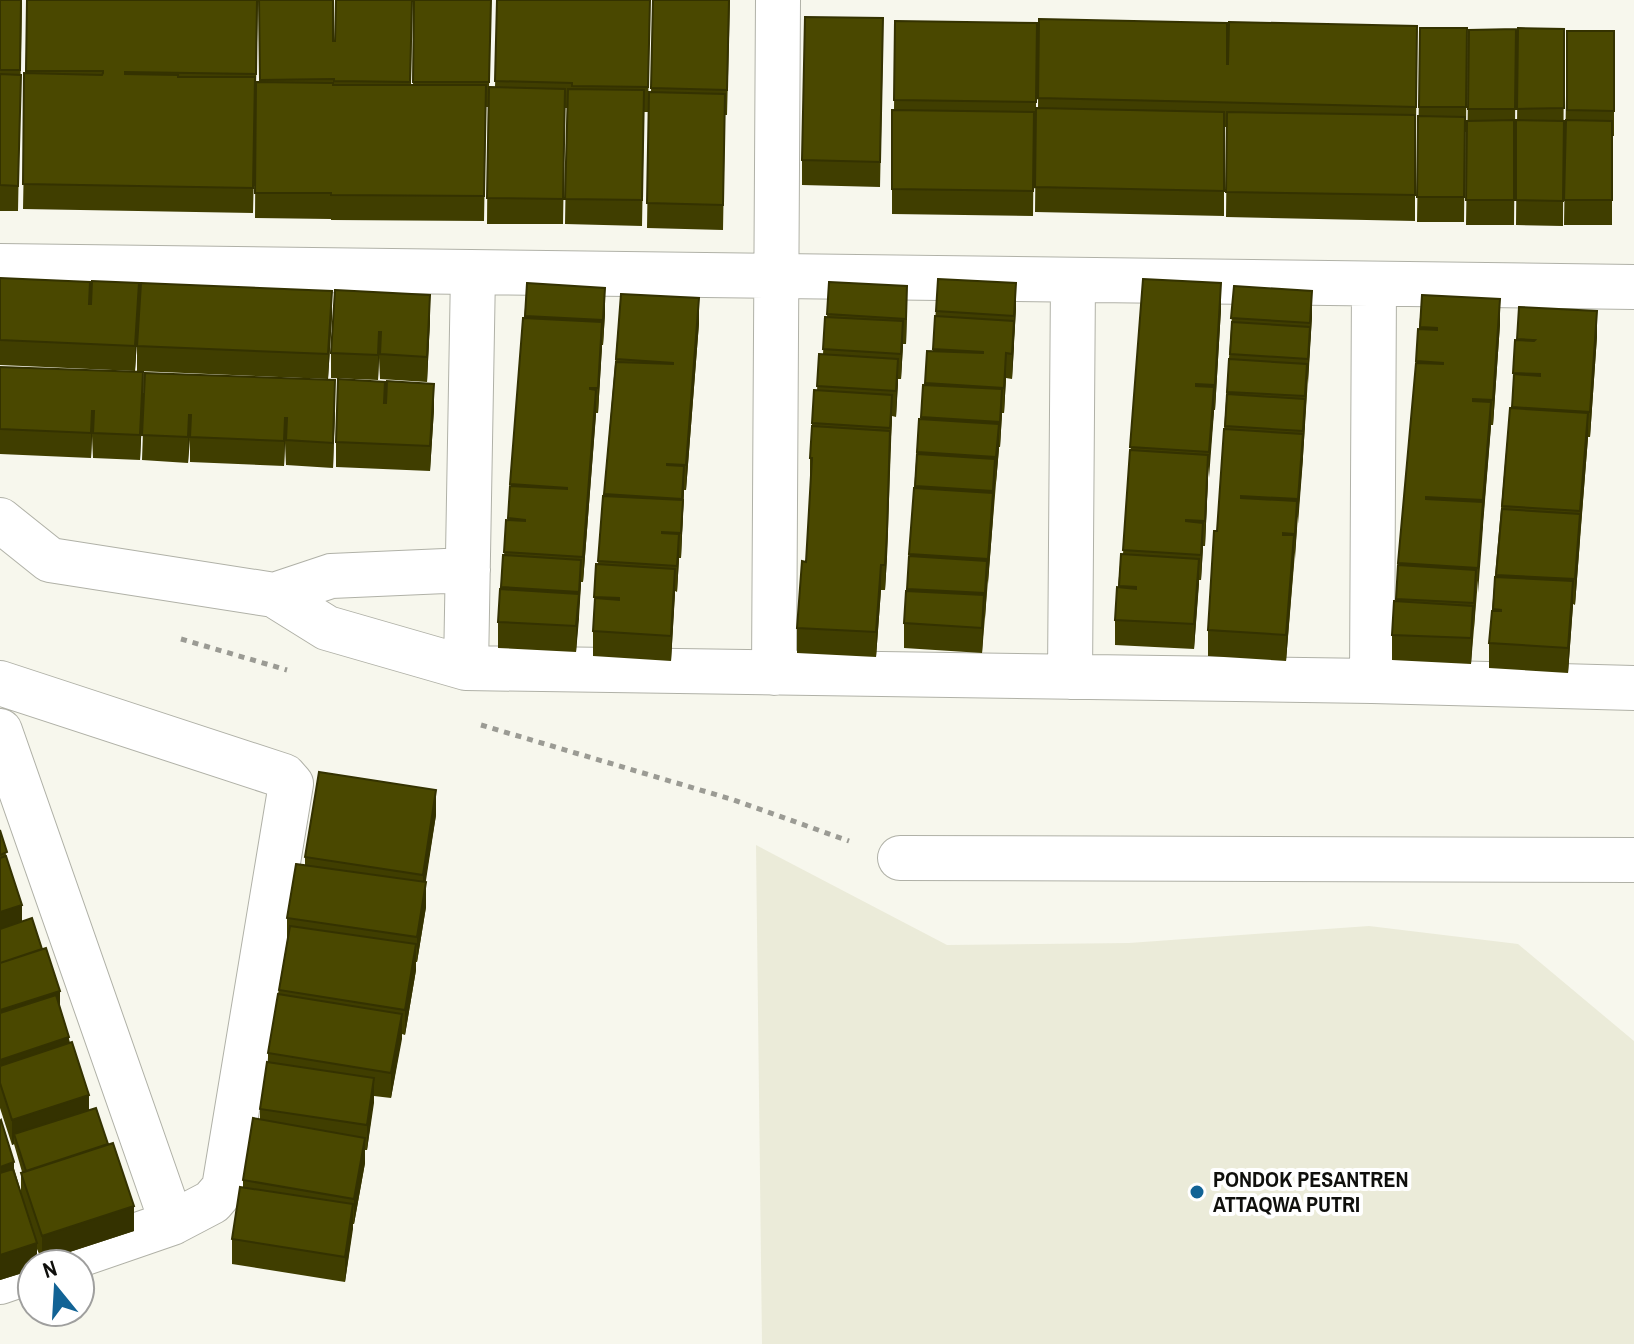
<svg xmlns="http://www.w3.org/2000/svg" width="1634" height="1344" font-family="'Archivo Narrow',sans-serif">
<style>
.built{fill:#ebebd9}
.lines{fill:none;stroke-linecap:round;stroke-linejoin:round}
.minor-casing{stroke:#b0b1a7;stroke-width:46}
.path{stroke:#9b9b94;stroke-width:5;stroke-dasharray:6 6;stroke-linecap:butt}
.minor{stroke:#fff;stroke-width:44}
.wall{fill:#403e00}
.shaded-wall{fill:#343200}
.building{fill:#4a4800;stroke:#343200;stroke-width:2}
.poi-dot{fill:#126395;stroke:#fff;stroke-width:3}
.labels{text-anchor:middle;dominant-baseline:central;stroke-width:8;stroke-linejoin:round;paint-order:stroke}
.poi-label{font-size:22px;font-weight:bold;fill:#0f0f0c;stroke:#fff;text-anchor:start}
</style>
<rect width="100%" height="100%" fill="#f7f7ed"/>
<path class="built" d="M756,845l191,100 182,-2 240,-17 149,18 116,97v303h-872z"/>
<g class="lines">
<defs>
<path id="minor" d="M0,266l1634,21
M0,520l50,40 224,35 53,33 139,40 906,13 262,7
M274,595l57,-19 137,-6
M466,668l7,-395
M774,673l4,-673
M1070,677l3,-397
M1372,681l2,-397
M0,683l284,93 7,8 -67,404 -12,14 -40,21 -119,41
M0,731l172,492
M900,858l734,2
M0,1282l32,-11"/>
</defs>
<use href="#minor" class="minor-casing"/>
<path class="path" d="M181,639l106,31
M481,725l253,75 115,41"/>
<use href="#minor" class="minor"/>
</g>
<path class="wall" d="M0,0h22l-4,211h-18z
M27,0h231l-5,213 -230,-4z
M259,0l74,41 79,-41 -1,85h2l1,-85h77l-2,88h6l2,-88h153l-2,112h-4l-2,114 -77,-2 2,-116h-2l-2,116h-76l1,-117h-2l-2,114 -153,-1v-1l-76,-1 1,-136h4z
M653,0h77l-3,115h-2l-2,115 -76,-2 2,-136h2z
M1039,19l188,45 190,-38 -1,106h-1v89l-189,-4 1,-90h-3v89l-189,-4 1,-85h-2l-1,89 -141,-2v-104h2l1,-89 142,2 -1,85h2z
M1420,28h47l-1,104h-1l-1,90h-47z
M1518,28l46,1 -1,197 -47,-1z
M1516,29l-2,196h-48l3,-195z
M1567,31h47v105h-2v89h-48z
M883,43l-3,144 -78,-2v-25z
M0,278l90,26 49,4 -4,63 -135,-6z
M938,279l78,29 -4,71 -6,-1 -2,35h-2l-2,34h-1l-17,206 -78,-5v-25l3,-32 12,-172h2l2,-34h2l2,-34h6z
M1143,279l78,30 -6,101h-1l-6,68 -3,68h-2l-2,34h-2l-5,69 -79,-4v-25l6,-66h2z
M829,282l78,29 -1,33h-3l-2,35h-3l-2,38 -4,-1 -5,141 -2,33h-4l-5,67 -79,-4v-25l9,-66 5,-79h-1v-25l4,-68 3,1 2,-37h4l2,-37h2z
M527,283l78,30 -2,32h-1l-4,68h-2l-13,169h-2l-5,70 -78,-4v-26l5,-67h1l4,-35z
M1234,286l78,30 -9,140 -17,205 -78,-5v-26l9,-99z
M335,290l95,30 -3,62 -47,-3 -1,-21 -1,22 -47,-2v-25z
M621,294l78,29 -13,167h-2l-3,68h-2l-2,34 -2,-1 -4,70 -78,-5v-25l3,-67h2z
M1422,295l78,29 -7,101h-2l-20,239 -79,-4v-25l4,-33 2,-37z
M1519,307l78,29 -7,101h-2l-13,168 -2,-1 -5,69 -79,-5v-25l21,-235h2l3,-68h2z
M332,316l-4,63 -191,-8v-25z
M0,367l143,30 -3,63 -47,-2 -1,-22 -1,22 -91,-4z
M145,373l190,32 -2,63 -47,-3 -1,-22 -1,23 -94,-4v-22l-2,23 -46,-3z
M385,403l49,6 -4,62 -94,-4v-25z
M436,815l-11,67 1,25 -9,55h-1v8l-11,65 -3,-1 -11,64 -17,-2 -7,54h-2v13l-11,61h-1l-8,58 -113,-18v-25l11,-52v-7l17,-61v-10l8,-47v-9l19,-112v-23l18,-53v-8z
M0,830l22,91 38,86 29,103 45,121 -92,30 -5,-12v15l-5,6 -32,10v-159l21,71v-19l1,-1 -8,-28 -2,1 -12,-37z"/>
<path class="shaded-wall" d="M139,283v25l-4,63v-25z
M1016,283v25l-2,33v-25z
M1221,283v26l-6,101v-25z
M907,286v25l-1,33v-25z
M605,288v25l-2,32v-25z
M332,291v25l-4,63v-25z
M1312,291v25l-4,68v-25z
M430,295v25l-3,62v-25z
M699,298v25l-13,167v-25z
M1500,299v25l-7,101v-25z
M1597,311v25l-7,101v-25z
M903,321v25l-2,33v-25z
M1014,321v26l-2,32v-25z
M602,322v25l-4,66v-25z
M379,332v26l-1,22v-25z
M1006,353v25l-2,35v-25z
M898,359v25l-2,33v-26z
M1307,364v25l-2,32v-25z
M143,372v25l-3,63v-25z
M335,380v25l-2,63v-25z
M434,384v25l-4,62v-25z
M1214,387v25l-5,66v-26z
M1002,389v25l-2,33v-25z
M596,390v25l-13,167v-25z
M892,395v25l-2,33v-25z
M1305,399v25l-2,32v-25z
M1491,402v25l-8,98v-25z
M92,411v25l-1,22v-25z
M1588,413v25l-8,99v-26z
M189,415v25l-1,23v-26z
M285,418v25l-1,23v-25z
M999,424v25l-3,33v-25z
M890,431l-3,126 -2,33v-25z
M1303,434v25l-5,65v-25z
M1208,455v25l-3,66v-25z
M995,459v25l-2,32v-25z
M684,466v25l-3,67v-25z
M993,493v25l-5,66v-25z
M1297,501v26l-2,32v-25z
M1483,502v25l-5,66v-25z
M1580,514v25l-5,66v-26z
M1203,523v25l-2,32v-25z
M679,534v25l-2,33v-26z
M1294,535v25l-8,101v-26z
M1199,559v25l-5,65v-25z
M581,560v25l-2,32v-25z
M987,561v25l-2,33v-26z
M881,565v25l-5,67v-25z
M675,569v25l-4,67v-25z
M1476,570v26l-2,32v-25z
M1573,581v25l-5,67v-25z
M579,594v25l-3,33v-26z
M984,595v25l-2,33v-25z
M1473,606v25l-2,33v-26z
M436,790v25l-13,85v-25z
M426,882v25l-9,55v-25z
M22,905v25l-22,8v-26z
M416,944v26l-11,65v-25z
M60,991v25l-60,19v-25z
M402,1014v25l-11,59v-25z
M69,1037v25l-69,21v-23z
M374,1078v25l-7,47v-25z
M89,1095v25l-75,14v10l-2,1v-25z
M365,1138v25l-11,61v-25z
M14,1162v25l-14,5v-25z
M353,1204v25l-8,53v-25z
M134,1206v25l-92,30v-25z
M37,1243v21h-5v6l-32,10v-25z"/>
<path class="building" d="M0,0h21l-1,70h-20z
M27,0h230l-1,74 -131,-2v2l53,1v2h77l-2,111 -230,-4 1,-111 78,2 1,-2v-2h-77z
M259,0h74v41h2l1,-41h76l-2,82 -76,-1v-2l-74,1z
M414,0h77l-2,82h-76z
M497,0h153l-2,87 -76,-1v-3l-77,-2z
M653,0h76l-2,90 -76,-2z
M805,17l78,1 -3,144 -78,-2z
M1039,19l188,4v41h1l1,-42 188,4 -1,81 -378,-9z
M895,21l142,2 -1,79 -142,-2z
M1420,28h47l-1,79h-47z
M1518,28l46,1v79l-47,1z
M1516,29l-1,80h-47l1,-79z
M1567,31h47v80l-47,-1z
M0,74l21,1 -3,111 -18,-1z
M256,82l77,1v2h153l-2,111 -153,-1v-2h-76z
M489,87l76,2 -2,110 -76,-1z
M568,89l76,1 -2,110 -77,-1z
M649,92l76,2 -2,111 -76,-2z
M1036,108l188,4v79l-189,-4z
M892,110l142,2 -1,79 -141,-2z
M1227,112l188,3v80l-189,-3z
M1418,116l47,1 -1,80h-47z
M1514,120v80h-48l1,-79z
M1516,120l48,1 -1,80 -47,-1z
M1566,120l46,1v79h-48z
M0,278l90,4 -1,22h2l1,-23 47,2 -4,63 -135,-6z
M938,279l78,4 -2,33 -78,-5z
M1143,279l78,4 -6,102 -19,-1v2l18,1 -5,65 -79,-5z
M829,282l78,4 -1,33 -79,-5z
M141,283l191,8 -4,63 -191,-8z
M527,283l78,5 -2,32 -78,-4z
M1234,286l78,5 -2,32 -79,-5z
M335,290l95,5 -3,62 -47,-3 1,-22h-2l-1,23 -47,-2z
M621,294l78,4 -13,167 -19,-1v1l17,1 -2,33 -78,-5 12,-132 57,2v-1l-57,-4z
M1422,295l78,4 -7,101 -20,-1v2l18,1 -8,98 -57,-3v2l57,3 -5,66 -80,-5 18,-200 27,1v-1l-27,-2 2,-32 19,1v-2l-17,-1z
M1519,307l78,4 -7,101 -78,-5 2,-33 26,2v-2l-27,-1 2,-33 19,1 1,-1 -18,-1z
M935,316l79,5 -2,33 -6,-1 -2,35 -79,-5 2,-32 56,2v-1l-50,-3z
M825,317l78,4 -2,33 -78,-5z
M523,318l79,4 -4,66h-8v1l6,1 -13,167 -79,-5 2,-32 19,1v-1l-17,-2 2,-32 57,3v-1l-57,-4z
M1232,322l78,5 -2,32 -78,-5z
M819,354l79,5 -2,32 -79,-5z
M1229,359l78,5 -2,32 -78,-4z
M0,367l143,5 -3,63 -47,-2 1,-22h-2l-1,22 -91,-4z
M145,373l190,7 -2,63 -47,-3 1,-22h-2l-1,23 -94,-4 1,-22h-2l-1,22 -46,-2z
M338,379l47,3 -1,21h2l1,-22 47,3 -4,62 -94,-4z
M923,385l79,4 -2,33 -79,-5z
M814,390l78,5 -2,33 -78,-5z
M1227,394l78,5 -2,32 -78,-5z
M1510,408l78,5 -8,98 -78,-5z
M919,419l80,5 -3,33 -79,-5z
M812,426l78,5 -3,101 -2,33h-4l-5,67 -79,-4 5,-67 4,1 6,-104h-2z
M1224,429l79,5 -5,65 -57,-3v2l56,3 -2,33 -12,-1v2h11l-8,100 -78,-5 6,-99h3z
M1130,450l78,5 -3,66 -19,-1v1l17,2 -2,32 -78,-5z
M917,454l78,5 -2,32 -78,-5z
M914,488l79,5 -5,66 -79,-5z
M603,496l80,4 -2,33 -19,-1v1l17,1 -2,32 -79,-5z
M1502,509l78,5 -5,65 -79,-4z
M1121,554l78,5 -5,65 -79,-4 2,-33 19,2v-2l-17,-1z
M503,555l78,5 -2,32 -78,-5z
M909,556l78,5 -2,32 -78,-4z
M596,564l79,5 -4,67 -78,-5 2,-33 24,2v-2l-25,-1z
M1398,565l78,5 -2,33 -78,-4z
M1495,577l78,4 -5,67 -79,-5 3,-32h9v-1l-8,-1z
M500,589l79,5 -3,32 -78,-4z
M906,591l78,4 -2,33 -78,-5z
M1394,601l79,5 -2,32 -79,-3z
M319,772l117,18 -13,85 -118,-18z
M0,830l7,22 -7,3z
M6,856l16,49 -22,7v-54z
M296,864l130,18 -9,55 -130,-19z
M32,918l10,31 -42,14v-34z
M290,926l126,18 -11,66 -126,-20z
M46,948l14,43 -60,19v-47z
M278,994l124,20 -11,59 -123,-20z
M56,995l13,42 -69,23v-47z
M72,1042l17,53 -77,25 -12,-37v-17z
M267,1062l107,16 -7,47 -107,-16z
M96,1108l12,36 -82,27 -12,-37z
M253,1118l112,20 -11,61 -111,-19z
M1,1120l13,42 -14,5v-46z
M113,1143l21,63 -92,30 -21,-63z
M13,1169l24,74 -37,12v-82z
M240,1187l113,17 -8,53 -113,-18z"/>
<circle class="poi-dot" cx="1197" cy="1192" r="8"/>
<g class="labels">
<g class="poi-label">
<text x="1213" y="1179">PONDOK PESANTREN<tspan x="1213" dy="25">ATTAQWA PUTRI</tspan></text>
</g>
</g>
<g transform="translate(56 1288) rotate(342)"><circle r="38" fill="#ffffff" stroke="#9f9f9e" stroke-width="2"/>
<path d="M0-6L14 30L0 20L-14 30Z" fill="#126395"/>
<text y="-12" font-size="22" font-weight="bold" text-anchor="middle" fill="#0f0f0c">N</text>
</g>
</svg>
